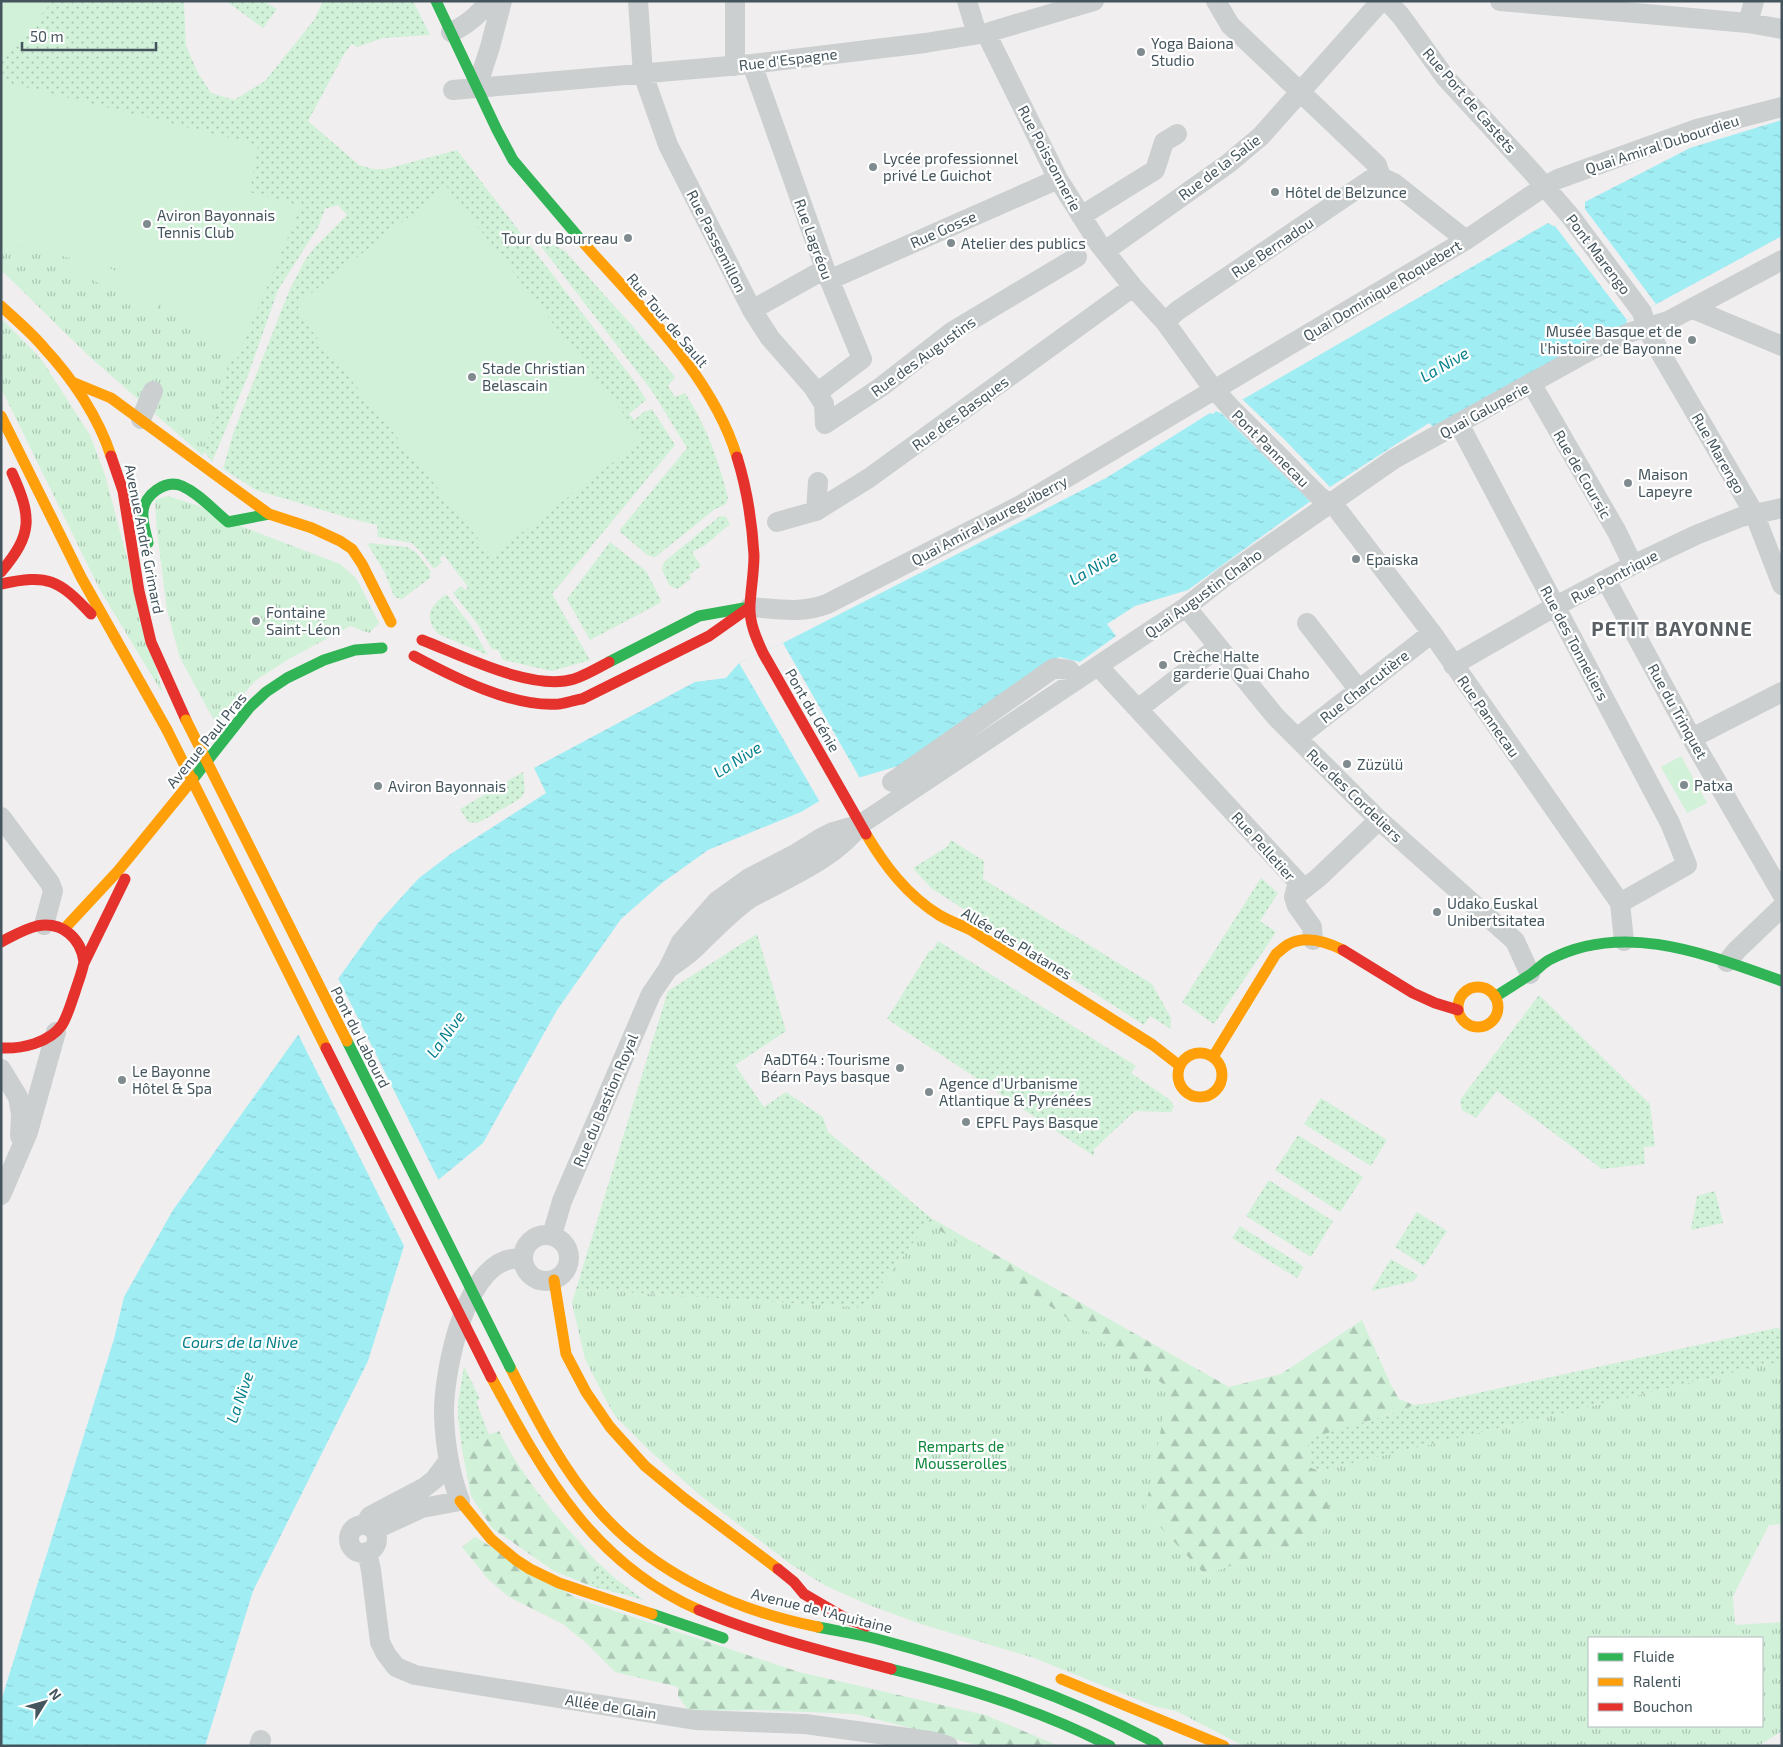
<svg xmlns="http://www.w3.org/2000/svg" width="1783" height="1747" font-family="'Exo 2',sans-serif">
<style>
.grass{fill:url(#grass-dots)}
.forest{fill:url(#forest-firs)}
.park{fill:url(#park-tufts);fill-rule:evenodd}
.pitch{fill:#d1f1d9;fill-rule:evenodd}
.water{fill:url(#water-ripples)}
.pier{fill:#f0eeef}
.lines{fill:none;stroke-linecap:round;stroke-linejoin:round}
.street{stroke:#cbcfd0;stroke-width:20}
.fast{stroke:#30b455;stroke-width:11}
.slow{stroke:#ff9f0a;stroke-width:11}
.jam{stroke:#e5322d;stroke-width:11}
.fast-bridge{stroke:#30b455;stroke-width:11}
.slow-bridge{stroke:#ff9f0a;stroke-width:11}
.jam-bridge{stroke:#e5322d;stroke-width:11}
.poi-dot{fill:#808b90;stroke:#fff;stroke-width:2}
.labels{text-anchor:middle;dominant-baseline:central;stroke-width:4.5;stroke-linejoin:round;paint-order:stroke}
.poi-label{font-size:15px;fill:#44555d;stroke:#fff;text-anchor:start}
.street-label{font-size:15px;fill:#44555d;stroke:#fff}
.park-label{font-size:15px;fill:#0c873a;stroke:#fff}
.water-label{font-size:16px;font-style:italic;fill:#04808b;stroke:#fff}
.district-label{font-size:20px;font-weight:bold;letter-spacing:1px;fill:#5a5f64;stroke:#fff}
</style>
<defs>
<pattern id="grass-dots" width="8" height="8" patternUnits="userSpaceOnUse" patternTransform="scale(1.25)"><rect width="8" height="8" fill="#d1f1d9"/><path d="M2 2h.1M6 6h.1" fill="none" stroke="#abc6b3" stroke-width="1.8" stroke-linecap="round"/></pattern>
<pattern id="forest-firs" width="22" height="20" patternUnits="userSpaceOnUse" patternTransform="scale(1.25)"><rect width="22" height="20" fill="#d1f1d9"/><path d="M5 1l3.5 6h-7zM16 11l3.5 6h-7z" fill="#abc6b3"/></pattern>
<pattern id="park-tufts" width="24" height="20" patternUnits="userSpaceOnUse" patternTransform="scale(1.25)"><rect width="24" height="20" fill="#d1f1d9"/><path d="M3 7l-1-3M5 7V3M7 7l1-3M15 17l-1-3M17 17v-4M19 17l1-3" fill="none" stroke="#abc6b3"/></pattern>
<pattern id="water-ripples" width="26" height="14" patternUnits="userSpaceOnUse" patternTransform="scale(1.25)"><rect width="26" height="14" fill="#a1edf4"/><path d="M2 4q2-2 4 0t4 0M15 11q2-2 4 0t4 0" fill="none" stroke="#8ccdd4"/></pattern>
</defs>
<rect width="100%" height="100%" fill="#f0eeef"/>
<path class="grass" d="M42,1h142l2,45 12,27 13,20 23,7 31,-19 49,-61 9,-19h90l17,34 -47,3 -26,9 -5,-3 -8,10 -36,67 51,44 14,4h13l71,-19 178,232 11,18 -17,14 5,6 10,-8 8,-3 23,36 -123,149 38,66 -38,11 -49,-11 -5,-10 -6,-1 -15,-26 -24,-30 8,-7 4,4 3,-3 -24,-32 -5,3 3,4 -8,7 -13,-17 -9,-9 -34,-6 -1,-12 -25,-6 -96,-29 -33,-21 10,-35 56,-143 16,-31 10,-13 32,-32 -9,-10 -13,4 -7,18 -40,63 -31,88 -35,84 -211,-277v-136z
M226,1h37l14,8 -14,19z
M546,241l19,10 70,78 40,48 -7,9 7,11 10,-4c21,32 34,68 43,105l-2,6 -11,5 -57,46 -4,2 -7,-2 -28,-24 68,-83 -35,-57 -112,-146z
M720,516l6,1 4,7 -25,21 -13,7 9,14 -12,9 2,4 -14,10 -8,-4 -7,-16 2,-7z
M610,542l36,29 15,29 -1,3 -70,37 -23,-41z
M367,543l40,4 10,6 14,19 -2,2 2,3 -29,22 -5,-1 -3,-2 -9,-23z
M445,595h2l24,31 17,29 -50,-21c-14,-17 -9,-27 7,-39z
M523,772l2,19 -4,7 -34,20 -10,5 -9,-1 -8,-13z
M951,840l33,21 -1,18 169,105 19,34v11l-21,-13 -6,9 -213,-137 -18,-20 34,-21z
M1261,878l17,15 -18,28 16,11 -62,92 -32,-22z
M757,934l29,97 -51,34 29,42 22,-15 37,25 5,15 103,86 -2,5 -66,85 -287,-19 92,-298z
M938,941l198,125 -5,7 39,27 4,6 -3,6 -36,-1 -41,38v7l-207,-137 38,-61 4,-7 4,-1z
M1539,995l111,109 5,42 -11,1 1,17 -43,5 -105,-78 -21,27 -14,-8 -2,-10z
M1321,1098l66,42 -16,26 -67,-42z
M1298,1135l65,42 -23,35 -65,-42z
M1269,1180l64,41 -22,36 -65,-41z
M1715,1191l8,32 -32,7 6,-34z
M1417,1212l30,19 -23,35 -29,-19z
M1240,1226l64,41 -7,11 -65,-40z
M1391,1259l27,16 -4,6 -43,10z
M1776,1328l6,2v31l-463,110 -10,-4v-28l33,-12 46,-12 26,-10 18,-2z
M464,1366l16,33 -4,2 13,34 -15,5 -12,9 -4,-31v-15z
M595,1560l22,20 27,20 -53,-14 5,-16z"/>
<path class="forest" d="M931,1218l298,169 52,-13 81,-54 29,65 8,14 15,6c-34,14 -70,22 -105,34v28l10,4 13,44 -7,3 -3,17 -117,40 -301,-320z
M499,1431c24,49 61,89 96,129l1,10 -5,16 -37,-15 -62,-43 -21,-32 -9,-47 12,-9z
M475,1537l101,61 223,74 186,43 74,31h-78l-125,-32 -100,-4 -67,1 -11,-15v-9l-63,-15 -30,-30 -22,-18 -54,-27 -22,-19 -25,-31z"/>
<path class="park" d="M1,228l142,30 93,86 -33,112 -112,-98 -90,-88z
M1,318l40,41 49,76 15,40 58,219 -63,-104 -99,-202z
M168,496l31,10 44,21 97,37 16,14 23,45 -10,10 -19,-7 -61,33 -33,21 -40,44 -36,-66 -13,-48 -10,-78 -2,-32z
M929,1223l240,165 -24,123 60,64 117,-40 3,-17 7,-3 -13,-44 463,-110v163l-13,1 -36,71 2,29 47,-3v109l-24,15h-514l-68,-35 -22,-5 -120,-48 -116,-35 -49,-18 -43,-19 -34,-21 -91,-69 -50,-44 -36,-36 -8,-14 -22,-43 -13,-56 4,-14 287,19zM1589,1638h173v88h-173z"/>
<path class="pitch" d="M1,1h52l-52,61z
M1,81l257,64 -8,47 51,14 -65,155 -16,-8 -57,-56 -8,14 -81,-40 5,-11 -78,-18zM105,266l33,7 18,17h-1z
M447,187l196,252 -151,117 -193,-241 -1,-5 2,-8z
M1681,756l26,47 -20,10 -26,-46z"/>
<path class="water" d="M1782,120v116l-155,84 -1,5 -192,103 -5,-5 -99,64 -142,103 -53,16 -28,18 9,12 -36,26 -21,-5 -161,109 -40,12 -57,34 -93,38 -46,33 -41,36 -64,91 -74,133 -63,52 -52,166 -115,230 -48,155h-204v-45l113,-362 10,-42 49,-87 205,-287 41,-45 33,-25 94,-60 -12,-25 161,-86 31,-4 13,-15 44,-20 323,-165 104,-65 3,1 3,-3 3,2 329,-190 5,3h2l30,-17v-7l105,-54z"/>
<path class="pier" d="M1585,209l71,95 -29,16 -72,-94z
M1242,399l42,40 46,48 -19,15 -91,-90z
M783,643l78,137 -40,24 -82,-141z
M337,976l103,207 -17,14 -17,53 -109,-218z"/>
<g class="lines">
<path class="street" d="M638,1l5,73 25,71 84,165 18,28 43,49 11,17 1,20
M967,1l10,33
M1216,1l14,24 147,140 4,12
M1387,1l14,15 44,61 89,97 37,43 71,95 4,15 14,25 94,161 28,72
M1500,1l248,22 34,6
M1748,23l6,-22
M451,32c15,-6 28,-18 39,-31
M986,33l72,146 41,65 34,43 32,35 44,61 21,24 89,89 18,13 95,124 188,270 4,38
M752,64l73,205 37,90 -45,34
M735,66v-65
M477,87l13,-40 12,-46
M453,90l299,-26 173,-21 61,-10 108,-32
M1381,177l13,6 72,57
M1081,216l74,-46 9,-28 13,-8
M1105,251l124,-88 32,-27 120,-135
M829,280l229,-101
M1693,309l89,37
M752,310l73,-41
M1165,322l12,-11 193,-131 11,-3
M1531,383l86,149 16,33
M141,419l12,-28
M825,424l56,-37 72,-56 124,-74
M1459,424l211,399 17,42 -67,38
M816,511l2,-29
M777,522l39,-11 53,-33 264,-191
M1606,580l90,166 86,148
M750,607c28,2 50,7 77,-3l192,-98 447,-266 79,-54 13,-7 139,-50 85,-22
M1186,607l89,109 104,104 136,121 15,33
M1307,623l52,67
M1453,665l103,-59 77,-41 63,-30 45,-18 41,-9
M1098,666l200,216 -4,15 3,9 15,21 1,13
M1138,709l80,-62
M1297,738l135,-105
M1692,738l90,-46
M892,782l162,-114 15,2 8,10
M1,817l49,66 3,8 -9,34
M1294,897l24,-19 61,-58
M1727,962l10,-12 45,-43
M671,967c7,-6 16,-11 22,-17 19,-18 35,-36 56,-51 38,-21 86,-40 112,-75
M1,1069l17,28 3,17 -1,22
M1,1195l27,-63 28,-100
M523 1258a23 23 0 1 1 46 0a23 23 0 1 1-46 0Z
M552,1235l10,-34 89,-207 17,-25 13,-27 36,-41 32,-23 48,-25 24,-15 12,-6 28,-8 15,-10 310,-207 41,-32 167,-116 197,-109 40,-18 37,-11 114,-61
M365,1524l5,-8 55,-29 10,-8 14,-19
M349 1539a14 14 0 1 1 28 0a14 14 0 1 1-28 0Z
M374,1530l48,-22 38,-7c-10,-27 -15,-57 -16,-86 -1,-41 22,-165 79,-156
M367,1552l4,18 9,72 6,12 10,13 19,8 280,45 110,4 125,17 18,5
M259,1746l2,-6"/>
<path class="fast" d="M436,1l61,129 16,30 68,80
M148,543c-2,-10 -6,-20 -5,-31 1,-17 22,-33 39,-26 18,8 31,24 46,36l41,-8
M609,662l90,-46 45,-8
M193,779l56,-71 17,-16 21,-14 37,-18 31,-10 27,-2
M1495,997c12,-8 24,-15 36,-23 6,-4 11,-10 18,-14 75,-40 159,-5 233,21
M652,1614l71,24
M818,1627c20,4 40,7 59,12 96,25 189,57 277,103l4,4
M891,1669c76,19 149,41 219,77"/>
<path class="slow" d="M581,240c56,64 131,134 156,217
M1,306c15,14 31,27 44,43 27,29 54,69 66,107
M72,382l39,16 158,116 43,14 28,13 12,8 10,15 29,58
M1,416l80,161 86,153
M866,834c19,32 41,61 73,81 10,6 22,10 32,15l182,115 27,21
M65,928l53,-57 75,-92
M1458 1007a20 20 0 1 1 40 0a20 20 0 1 1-40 0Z
M1178 1075a22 22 0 1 1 44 0a22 22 0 1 1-44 0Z
M1213,1057l63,-103c4,-3 8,-7 13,-10 17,-9 38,-2 54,6
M554,1280l12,74 20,38 24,35 35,39 40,33 93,70
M510,1367c26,51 52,102 90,145 56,63 137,99 218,115
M491,1377c53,97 101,186 208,233
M460,1501l31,38 25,21 14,9 29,14 93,31
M1061,1679l163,67"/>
<path class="jam" d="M111,456l12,35 16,100 12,51 35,78
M737,457c10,32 15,65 17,98 0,17 -3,33 -4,50 -1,17 6,33 13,48l103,181
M1,572c32,-38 31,-55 11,-99
M1,584c47,-10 57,-5 90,30
M422,640c39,15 111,52 152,39 12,-4 24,-11 35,-17
M414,656c39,21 100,52 145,48 8,-1 15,-4 23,-5l127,-63 41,-29
M1,942c12,-6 23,-13 36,-16 25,-5 44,12 47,36 -2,11 -6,20 -9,30 -4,11 -7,23 -13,33 -13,18 -40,24 -61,23
M1343,950l70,43 22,10 23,7
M84,963l41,-84
M778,1569l16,13 10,12 41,24 22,8
M699,1610c62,26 127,42 192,59"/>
<path class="fast-bridge" d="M347,1041l163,326"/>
<path class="slow-bridge" d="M186,720l161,321
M167,730l159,318"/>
<path class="jam-bridge" d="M326,1048l165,329"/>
</g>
<g class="poi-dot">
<circle cx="1141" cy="52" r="5"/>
<circle cx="873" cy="167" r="5"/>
<circle cx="1275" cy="192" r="5"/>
<circle cx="147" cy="224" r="5"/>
<circle cx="628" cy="238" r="5"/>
<circle cx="951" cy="243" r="5"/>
<circle cx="1692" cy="340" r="5"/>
<circle cx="472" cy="377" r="5"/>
<circle cx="1628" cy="483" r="5"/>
<circle cx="1356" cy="559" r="5"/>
<circle cx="256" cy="621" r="5"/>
<circle cx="1163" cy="665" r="5"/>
<circle cx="1347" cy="764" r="5"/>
<circle cx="1684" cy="785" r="5"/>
<circle cx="378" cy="786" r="5"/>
<circle cx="1437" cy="912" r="5"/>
<circle cx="900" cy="1068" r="5"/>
<circle cx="122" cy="1080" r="5"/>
<circle cx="929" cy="1092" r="5"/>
<circle cx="966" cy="1122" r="5"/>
</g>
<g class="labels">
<g class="poi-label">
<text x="1151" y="43">Yoga Baiona<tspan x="1151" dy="17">Studio</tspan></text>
<text x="883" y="158">Lycée professionnel<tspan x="883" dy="17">privé Le Guichot</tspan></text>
<text x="1285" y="192">Hôtel de Belzunce</text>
<text x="157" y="215">Aviron Bayonnais<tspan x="157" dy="17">Tennis Club</tspan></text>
<text x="618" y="238" text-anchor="end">Tour du Bourreau</text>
<text x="961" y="243">Atelier des publics</text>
<text x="1682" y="331" text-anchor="end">Musée Basque et de<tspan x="1682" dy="17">l'histoire de Bayonne</tspan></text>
<text x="482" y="368">Stade Christian<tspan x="482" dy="17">Belascain</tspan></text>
<text x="1638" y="474">Maison<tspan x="1638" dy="17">Lapeyre</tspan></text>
<text x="1366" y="559">Epaiska</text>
<text x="266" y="612">Fontaine<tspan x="266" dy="17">Saint-Léon</tspan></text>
<text x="1173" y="656">Crèche Halte<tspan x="1173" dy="17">garderie Quai Chaho</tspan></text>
<text x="1357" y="764">Züzülü</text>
<text x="1694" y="785">Patxa</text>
<text x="388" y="786">Aviron Bayonnais</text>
<text x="1447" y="903">Udako Euskal<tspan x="1447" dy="17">Unibertsitatea</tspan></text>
<text x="890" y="1059" text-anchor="end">AaDT64 : Tourisme<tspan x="890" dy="17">Béarn Pays basque</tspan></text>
<text x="132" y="1071">Le Bayonne<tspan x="132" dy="17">Hôtel &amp; Spa</tspan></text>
<text x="939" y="1083">Agence d'Urbanisme<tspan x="939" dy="17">Atlantique &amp; Pyrénées</tspan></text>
<text x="976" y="1122">EPFL Pays Basque</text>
</g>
<g class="street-label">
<text transform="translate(788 59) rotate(-7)">Rue d'Espagne</text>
<text transform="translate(1470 100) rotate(49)">Rue Port de Castets</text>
<text transform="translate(1662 144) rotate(-18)">Quai Amiral Dubourdieu</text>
<text transform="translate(1050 158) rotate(62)">Rue Poissonnerie</text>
<text transform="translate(1219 167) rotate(-37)">Rue de la Salie</text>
<text transform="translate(943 229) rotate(-24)">Rue Gosse</text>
<text transform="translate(814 239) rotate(70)">Rue Lagréou</text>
<text transform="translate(717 241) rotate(63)">Rue Passemillon</text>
<text transform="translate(1272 247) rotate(-34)">Rue Bernadou</text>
<text transform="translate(1599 254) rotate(53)">Pont Marengo</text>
<text transform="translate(1382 290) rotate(-31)">Quai Dominique Roquebert</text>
<text transform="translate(668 320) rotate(50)">Rue Tour de Sault</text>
<text transform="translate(923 356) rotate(-36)">Rue des Augustins</text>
<text transform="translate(1484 410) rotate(-29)">Quai Galuperie</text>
<text transform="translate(960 413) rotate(-36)">Rue des Basques</text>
<text transform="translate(1271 448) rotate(45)">Pont Pannecau</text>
<text transform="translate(1719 453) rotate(60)">Rue Marengo</text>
<text transform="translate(1583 474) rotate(60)">Rue de Coursic</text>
<text transform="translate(989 520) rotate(-28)">Quai Amiral Jaureguiberry</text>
<text transform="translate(145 539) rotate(79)">Avenue André Grimard</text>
<text transform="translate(1614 576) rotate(-28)">Rue Pontrique</text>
<text transform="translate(1203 593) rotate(-36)">Quai Augustin Chaho</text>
<text transform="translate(1575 643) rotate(62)">Rue des Tonneliers</text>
<text transform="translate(1364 686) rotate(-38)">Rue Charcutière</text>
<text transform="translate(813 710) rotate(60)">Pont du Génie</text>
<text transform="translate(1678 711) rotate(61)">Rue du Trinquet</text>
<text transform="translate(1489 716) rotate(55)">Rue Pannecau</text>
<text transform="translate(206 740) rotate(-51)">Avenue Paul Pras</text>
<text transform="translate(1355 795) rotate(44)">Rue des Cordeliers</text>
<text transform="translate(1264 846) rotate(48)">Rue Pelletier</text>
<text transform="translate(1017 943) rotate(31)">Allée des Platanes</text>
<text transform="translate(361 1037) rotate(63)">Pont du Labourd</text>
<text transform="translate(605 1100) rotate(-67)">Rue du Bastion Royal</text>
<text transform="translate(822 1610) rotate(14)">Avenue de l'Aquitaine</text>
<text transform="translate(611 1706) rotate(9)">Allée de Glain</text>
</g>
<g class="park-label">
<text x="961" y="1446">Remparts de<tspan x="961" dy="17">Mousserolles</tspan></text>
</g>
<g class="water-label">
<text transform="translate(1444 364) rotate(-30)">La Nive</text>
<text transform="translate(1093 567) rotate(-30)">La Nive</text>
<text transform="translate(737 759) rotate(-32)">La Nive</text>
<text transform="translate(445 1034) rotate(-54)">La Nive</text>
<text x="240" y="1341">Cours de la Nive</text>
<text transform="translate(239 1397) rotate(-71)">La Nive</text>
</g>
<g class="district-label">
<text x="1672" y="628">PETIT BAYONNE</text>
</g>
</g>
<rect width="1783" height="1747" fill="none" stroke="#44555d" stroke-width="5"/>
<rect x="1588" y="1637" width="175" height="90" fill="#ffffff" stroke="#b4bbbe"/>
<rect x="1598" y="1653" width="25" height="8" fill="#30b455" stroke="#b4bbbe"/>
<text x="1633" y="1662" font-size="15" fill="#44555d">Fluide</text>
<rect x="1598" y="1678" width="25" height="8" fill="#ff9f0a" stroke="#b4bbbe"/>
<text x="1633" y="1687" font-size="15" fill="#44555d">Ralenti</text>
<rect x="1598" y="1703" width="25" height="8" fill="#e5322d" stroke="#b4bbbe"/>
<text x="1633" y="1712" font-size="15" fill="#44555d">Bouchon</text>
<g transform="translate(45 1702) rotate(53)" stroke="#ffffff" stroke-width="4" paint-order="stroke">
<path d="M0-4L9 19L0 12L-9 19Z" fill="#44555d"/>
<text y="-8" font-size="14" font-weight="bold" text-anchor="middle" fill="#44555d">N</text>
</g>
<path d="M22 42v8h134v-8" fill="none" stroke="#44555d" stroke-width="2.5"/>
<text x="30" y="42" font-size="15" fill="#44555d" stroke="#ffffff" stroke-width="4" paint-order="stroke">50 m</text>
</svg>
